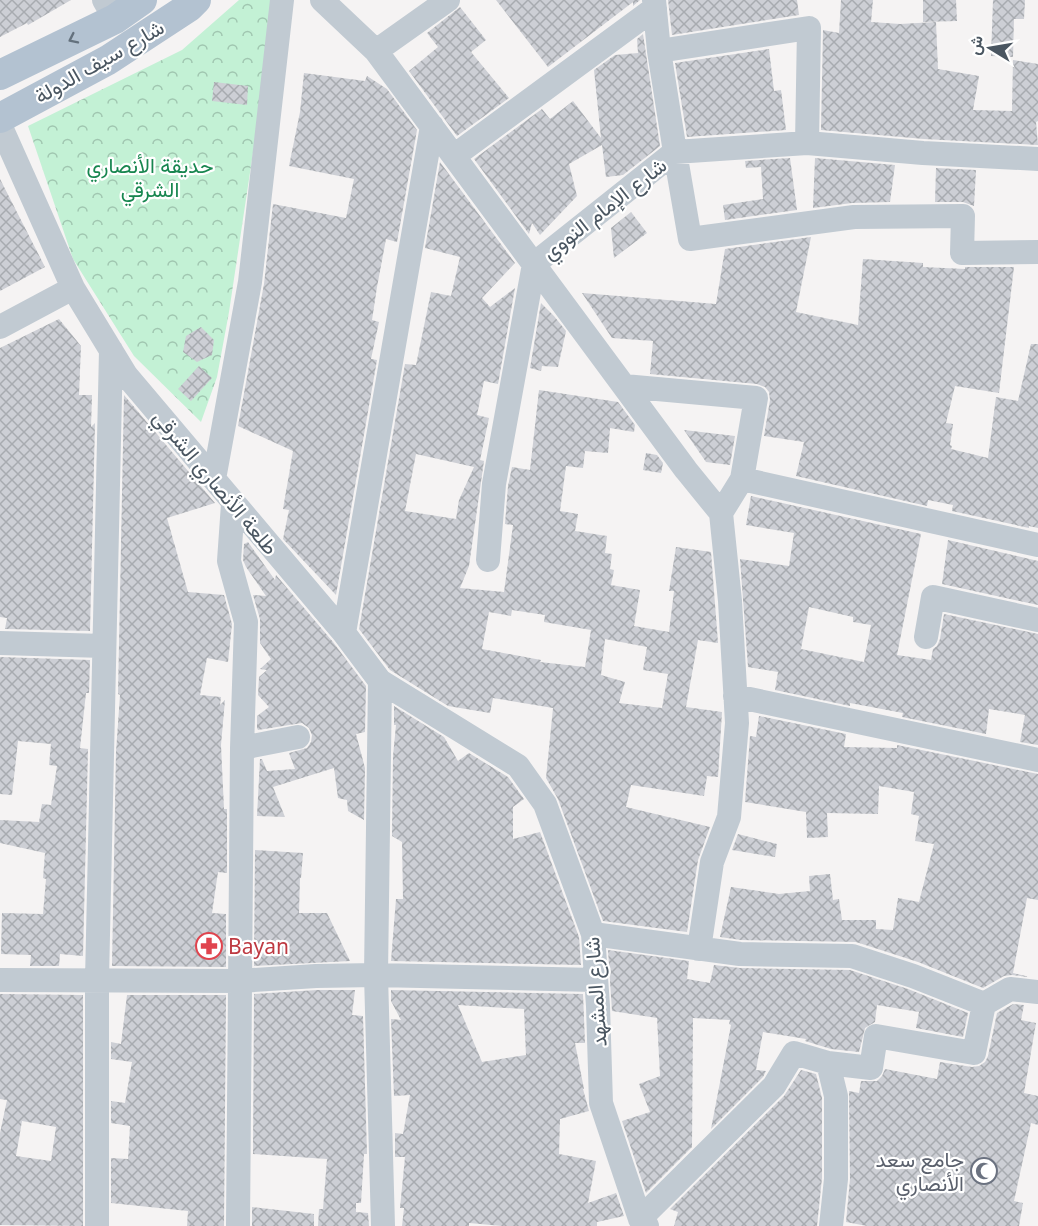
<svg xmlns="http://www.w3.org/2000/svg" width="1038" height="1226" font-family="'Noto Sans',Vazirmatn,sans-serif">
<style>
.park{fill:url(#park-crowns)}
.building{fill:url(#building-cross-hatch);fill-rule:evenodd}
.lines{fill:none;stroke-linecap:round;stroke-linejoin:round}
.minor{stroke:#c1cad2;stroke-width:24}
.major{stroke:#b3c2d1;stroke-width:30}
.oneway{stroke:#64717d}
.labels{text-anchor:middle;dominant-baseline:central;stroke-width:4.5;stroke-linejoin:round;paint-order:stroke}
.street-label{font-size:21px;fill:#4a5661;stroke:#fff}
.park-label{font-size:21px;fill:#17864f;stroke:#fff}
.health-label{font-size:21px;fill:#be3a42;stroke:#fff;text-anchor:start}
.worship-label{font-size:21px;fill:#5b616d;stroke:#fff;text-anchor:end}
</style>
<defs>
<pattern id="park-crowns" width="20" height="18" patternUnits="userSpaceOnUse" patternTransform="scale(1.5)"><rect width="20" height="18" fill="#c3f1d5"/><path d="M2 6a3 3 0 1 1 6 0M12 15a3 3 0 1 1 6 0" fill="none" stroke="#a0c6b0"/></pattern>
<pattern id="building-cross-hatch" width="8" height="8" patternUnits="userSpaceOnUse" patternTransform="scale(1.5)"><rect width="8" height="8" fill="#cdcfd5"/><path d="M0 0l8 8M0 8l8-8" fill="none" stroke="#a8abb0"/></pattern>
</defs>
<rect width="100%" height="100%" fill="#f5f3f3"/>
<path class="park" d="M239,0h37l-47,312 -12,65 -16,45 -67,-66 -61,-97 -45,-133 154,-76z"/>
<path class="building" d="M0,0h71l-43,25 -1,-2 -27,14z
M496,0h144l-7,6v-4l-85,65z
M668,0h129l2,15 -127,20z
M841,0h32l-2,22 29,2 36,-2 2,47 41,7 -6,34 39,1 1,-51 25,4v57l-2,1 2,23 -114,-6 -103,-9 2,-100 16,3z
M923,0h33l1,21 -34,1z
M993,0h32l-1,19h-10l-1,38 -22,-1z
M460,7l26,33 -15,12 38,46 -52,38 -48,-65 29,-24 -11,-14z
M643,34l17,112 -37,29 -17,2 -4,-32 -33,19 8,32 -37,39 -8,-12 -3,11 -55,-75 68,-50 8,10 23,-18 28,37 -7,-68 21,-15 23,-2 -1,-14z
M769,49l5,42 7,-1 5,40 -99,7 -12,-74z
M304,73l61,8 2,-5 20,13 30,41 -20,112 -11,-3 -9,48 -5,33 7,2 -8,37 6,1 -41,235 -53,-56 6,-29 -6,-1 10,-58 -55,-25 26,-142 9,-80 73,14 8,-39 -65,-13 11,-54z
M214,82l34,4 -1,19 -35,-4z
M790,158l7,52 -72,10 -2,-15 40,-6 -2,-32 -15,1 -1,-7z
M815,158l80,7 -5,37 -38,1 -39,5z
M440,162l75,101 -33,35 8,9 25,-19 -17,96 -14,-3 -7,34 12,3 -9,42 4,1 -15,105 -9,22 44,4 9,-67 -8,-1 3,-38 4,-19 18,3 9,-80 79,12 17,23 -1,7 -24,-4 -2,25 -23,-2 -2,17 -17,-2 -6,45 18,3 -3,17 32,5 -2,17 7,1 -2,15 4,1 -3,15 29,5 -6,36 35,6 5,-41h-5l7,-44 35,5 7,91 -20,-3 -12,67 36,5 -4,65 -11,-1 -3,20 -73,-11 -5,22 84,20 -12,33 -11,72 -84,-11 -45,-122 -12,-21 7,-70 -60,-10 -3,15 -42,-7 -58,-36 -31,-41 46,-265 11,1 15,-73 20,4 9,-39 -35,-9zM416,454l58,13 -15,33 -3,19 -51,-8zM512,610l33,5 -1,7 47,8 -6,37 -45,-5 1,-2 -59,-11 7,-37 22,4zM605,639l42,8 -4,23 25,4 -6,34 -43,-5 6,-21 -24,-7z
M936,168l40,2 -2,36 -11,-4h-28z
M0,179l45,88 -45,24z
M631,212l16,21 -33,25 -3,-30z
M811,237l-15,75 62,13 5,-66 60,4v4l42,2v-2h49l-15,126 -44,-7 -9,37 7,1 -3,21 2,1 -1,3 37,9 8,-61 22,4 13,-57h7v184l-9,-2v2l-77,-17 1,-6 -25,-5 -1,6 -131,-30 8,-34 -40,-6 6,-36 -1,-8 -4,-5 -8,-3 -107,-10 3,-33 -41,-3 -30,-45 134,11 9,-55z
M541,303l13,13 12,15 -8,36 -16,-1 -1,5 -11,-3z
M59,319l22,27 -2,49h13l-1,32 4,-4 -5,208 -85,-2 2,-11 -7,-1v-269z
M201,327l13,13 -2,15 -15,7 -14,-10 3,-16z
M199,366l13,12 -21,23 -13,-12z
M124,395l91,108 -48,15 21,74 36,3 8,29 -4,38 -21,-4 -7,37 21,2 -1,8 5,-5 -4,45 3,64h3v64l-9,-1 -6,41 14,1v53l-114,-1 4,-214 4,-57 -2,-1z
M684,430l51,6 -5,29 -24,-3z
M646,453l11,2 6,8 -2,10 -18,-3z
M751,496l170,38 -24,121 34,5 2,-11 4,-3 3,-7 4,-25 94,20v111l-18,-3 5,-27 -36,-6 -3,25 -84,-17 1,-4 -53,-10v3l-75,-16 3,-18 -30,-5 -8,-108 49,7 5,-33 -48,-8zM809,607l44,10v5l18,3 -7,37 -63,-13z
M948,540l90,21v44l-96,-21z
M248,542l27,38 1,-5 57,67 33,44 -1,46 -9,2 9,34 -1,52 -16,-9 -1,-11 -9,-2 -4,-30 -61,19 12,30 -28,-1 3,-57h2l5,12 28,-2 -6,-16 18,-5 4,-6 1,-7 -3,-7 -7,-5 -44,7 -1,-2v-12l12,-9 -11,-12 1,-18 8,-7 -7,-1 11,-10 -11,-16v-24l-7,-24 13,1 -20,-29 -3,-7 1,-16z
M0,657l90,3 -1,33h-3l-6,55 8,1 -5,207 -23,-2 -1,12h-29l1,-11 -30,-1 1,-41 41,1 3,-35 -3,-1 2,-25 -45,-10v-23l39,2 3,-18 9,1 6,-39 -8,-1 2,-21 -33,-3 -6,54 -12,-1z
M394,706l50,31 14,24 11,-8 39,24 16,22 -11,8v32l27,-7 39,105 2,28 -190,-4 5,-62h7l-1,-57 -10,-6 1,-80 3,-31h-2z
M759,716l87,18 -2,13 53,1v-3l141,29v126l-11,-2 -14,75 17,4 -18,-2 -8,1 -21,12 -65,-26 -62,-20 -115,-2 -21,-3 11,-50 48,7 31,-3 -1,-15 21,-2 3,26 6,-1 3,21h34v9l17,1 5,-32 21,4 15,-58 -19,-3 4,-25 -8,-2 3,-22 -35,-6 -1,28 -51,-1 1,24 -21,1 -1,-26 -61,-10 5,-66 6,1z
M738,834l39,10 -2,13 -43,-7z
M255,850l48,3 -2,25h-1l-1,35h28l23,48 -96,5z
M608,950l81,11 -2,18 23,4 4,-18 26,3 110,2 58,19 60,24 -5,24 -47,-9 3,-16 -42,-7 -2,17 -10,6 -6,24 -28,-3 -26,-8 1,-2 -43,-7 -7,38 10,1 -3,6 -52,52 20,-104 -2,-1 1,-4 -37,-2 -1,129 -46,46 -24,-72 28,-9 -11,-28 21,-8 -3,-58 -45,-7z
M317,990h38l-3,25 11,1 4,138h-3l-3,49h-5v9l12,1 1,13h-51l1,-17h4l4,-50 -74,-5 1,-160z
M391,990l192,4 2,49h-10l9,46h-1l6,22 -29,8 -1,35 37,7 -8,42 28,-10 8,23 -27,6v4h-95l-33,-3v3h-67l2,-18h-4l5,-51h-10v-24l8,1 7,-39 -16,1 -3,-77 10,1 -10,-19zM458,1005l66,4 2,46 -44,7z
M0,994l83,1v231l-83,-1v-92l7,-33 -7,-1zM22,1121l34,6 -5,34 -35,-5z
M127,995h99l-2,231h-37l1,-15 -77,-8v-45l17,1 2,-33 -19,-3v-22l14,2 7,-41 -21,-3v-17l10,2z
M1013,1004l11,1 -3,15 15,3 -12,70 14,3v29l-7,-2 -17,78 9,2 -4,23h-152l-21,-4 4,-43 -1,-88 10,2 2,-12h16l5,-5 3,-7 52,10 3,-17 32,5 7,-1 6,-4 3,-6 9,-43z
M801,1070l15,4 6,24v80l-5,48h-143l4,-14 -8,-3 114,-113z
M252,1207l62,7v12h-62z"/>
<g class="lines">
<path class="minor" d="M104,0l11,19
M322,0l54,51 310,419 35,43 9,88 7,122 -8,94 -17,45 -13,87
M376,51l72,-51
M659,51l150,-23 -2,115
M0,125l73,163 53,87 218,258 36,48 138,85 27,38 48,130 5,72 3,97 39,116 7,7
M454,156l201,-148
M1038,159l-115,-6 -116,-10 -132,9 15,87 164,-22 109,-1 -1,37 76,-1
M0,327l73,-39
M624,386l132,12 -14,81 -21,34
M214,479l36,-197 32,-282
M742,479l296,66
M233,504l-4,57 17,61 -4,126 -4,478
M488,560l6,-76 40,-220 141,-112 -16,-101 -5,-51
M344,633l88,-507
M926,637l7,-40 105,23
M0,643l104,3
M380,681l-4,294 7,251
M735,696l303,64
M242,748l56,-11
M593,934l147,20 112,2 61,20 71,28
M0,980l239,1 77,-5 60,-1 220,5
M828,1063l8,33v83l-5,47
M640,1219l134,-133 20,-33 34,10 43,5 5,-32 98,17 10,-49 26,-15 28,3
M97,1226v-246l14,-630"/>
<path class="major" d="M0,75l115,-56 27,-19
M0,118l108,-58 81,-53 7,-7"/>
</g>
<defs><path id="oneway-chevron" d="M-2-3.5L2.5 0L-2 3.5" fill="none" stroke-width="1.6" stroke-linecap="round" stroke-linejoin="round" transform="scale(1.5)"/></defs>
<use class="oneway" href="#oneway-chevron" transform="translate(73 39) rotate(154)"/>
<defs>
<symbol id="pharmacy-ring" viewBox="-11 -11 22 22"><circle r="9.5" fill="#fff" stroke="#e0444e" stroke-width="1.5"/><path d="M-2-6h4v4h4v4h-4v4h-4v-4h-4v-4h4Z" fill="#e0444e"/></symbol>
<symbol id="mosque-ring" viewBox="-11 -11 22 22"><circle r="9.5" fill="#fff" stroke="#6b7280" stroke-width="1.5"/><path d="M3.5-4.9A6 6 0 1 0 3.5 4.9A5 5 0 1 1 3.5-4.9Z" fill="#6b7280"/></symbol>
</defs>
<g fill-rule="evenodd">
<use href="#pharmacy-ring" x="194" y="931" width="30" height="30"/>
<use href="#mosque-ring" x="969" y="1156" width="30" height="30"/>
</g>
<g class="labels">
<g class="street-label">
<text transform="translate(99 61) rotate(-30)">شارع سيف الدولة</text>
<text transform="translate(604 208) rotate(-38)">شارع الإمام النووي</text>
<text transform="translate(216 482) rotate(50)">طلعة الأنصاري الشرقي</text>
<text transform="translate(595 992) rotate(-94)">شارع المشهد</text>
</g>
<g class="park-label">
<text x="150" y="165">حديقة الأنصاري<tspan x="150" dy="24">الشرقي</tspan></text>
</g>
<g class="health-label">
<text x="228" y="946">Bayan</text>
</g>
<g class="worship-label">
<text x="964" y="1159">جامع سعد<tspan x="964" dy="24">الأنصاري</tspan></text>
</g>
</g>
<g transform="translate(990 48) rotate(281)" stroke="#ffffff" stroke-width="4.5" paint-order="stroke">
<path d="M0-4.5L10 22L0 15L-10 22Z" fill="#4a5661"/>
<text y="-9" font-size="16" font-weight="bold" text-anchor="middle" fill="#4a5661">ش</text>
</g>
</svg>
